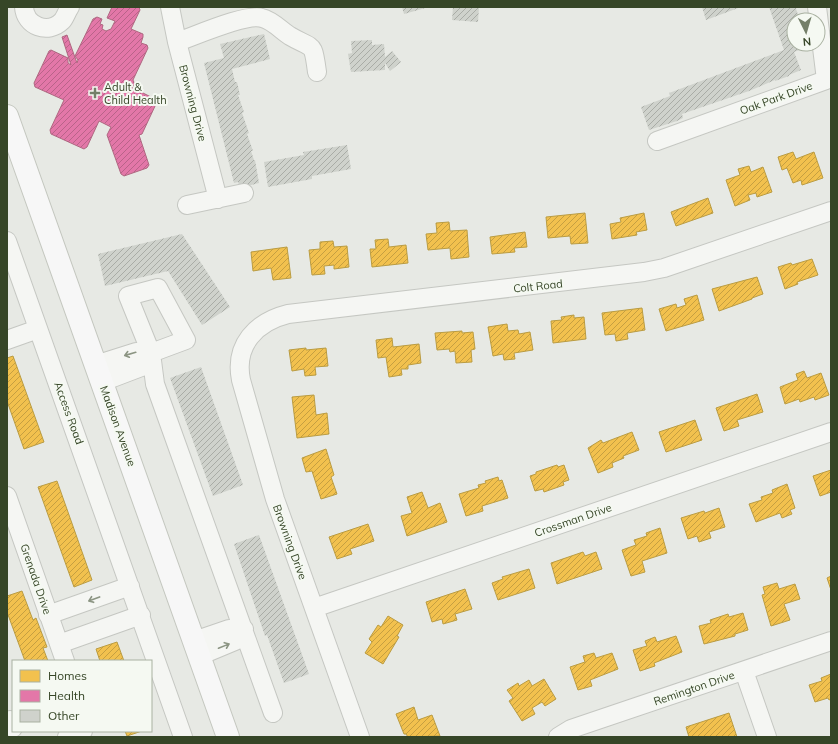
<svg xmlns="http://www.w3.org/2000/svg" width="838" height="744" font-family="Mulish,sans-serif">
<style>
.homes{fill:url(#homes-hatch);stroke:#ba9c42}
.health{fill:url(#health-hatch);stroke:#af6881}
.building{fill:url(#building-hatch)}
.lines{fill:none;stroke-linecap:round;stroke-linejoin:round}
.minor-casing{stroke:#c5c7c2;stroke-width:20}
.major-casing{stroke:#c4c7bf;stroke-width:24}
.minor{stroke:#f5f6f3;stroke-width:18}
.major{stroke:#f7f7f7;stroke-width:22}
.oneway{stroke:#8c9583}
.poi-dot{fill:#747f69;stroke:#f5f9f2;stroke-width:1.5}
.labels{text-anchor:middle;dominant-baseline:central;stroke-width:4;stroke-linejoin:round;paint-order:stroke}
.poi-label{font-size:11px;fill:#364627;stroke:#f5f9f2;text-anchor:start}
.street-label{font-size:11px;fill:#364627;stroke:#f5f9f2}
</style>
<defs>
<pattern id="homes-hatch" width="6" height="6" patternUnits="userSpaceOnUse"><rect width="6" height="6" fill="#f2c14e"/><path d="M-1 1l2-2M0 6l6-6M5 7l2-2" fill="none" stroke="#c59f41"/></pattern>
<pattern id="health-hatch" width="6" height="6" patternUnits="userSpaceOnUse"><rect width="6" height="6" fill="#e377a8"/><path d="M-1 1l2-2M0 6l6-6M5 7l2-2" fill="none" stroke="#b96389"/></pattern>
<pattern id="building-hatch" width="6" height="6" patternUnits="userSpaceOnUse"><rect width="6" height="6" fill="#cfd2cc"/><path d="M-1 1l2-2M0 6l6-6M5 7l2-2" fill="none" stroke="#a9aca6"/></pattern>
</defs>
<rect width="100%" height="100%" fill="#e7e9e4"/>
<path class="homes" d="M793,152l3,7 18,-7 9,26 -21,7 -1,-5 -8,3 -6,-15 -5,2 -4,-13z
M749,166l2,6 12,-5 9,25 -15,5 -1,-4 -8,2 2,5 -15,6 -9,-26 14,-5 -2,-6z
M708,198l5,15 -37,13 -5,-14z
M585,213l3,30 -17,1 -1,-8 -22,2 -2,-21z
M644,213l3,17 -11,2 1,3 -25,4 -2,-15 11,-2 -1,-4z
M449,222l1,9 17,-1 2,27 -18,2 -1,-11 -22,2 -2,-16 11,-1 -1,-10z
M525,232l2,15 -13,1 1,4 -23,2 -2,-17z
M388,239l1,8 17,-2 2,18 -36,4 -2,-18h6l-1,-9z
M333,241l1,6 13,-1 2,21 -15,2v-4l-10,1 1,8 -13,1 -3,-25 11,-1v-7z
M287,247l4,31 -18,2 -2,-12 -18,3 -2,-19z
M812,259l6,16 -21,7 1,2 -13,5 -7,-22 13,-4 1,2z
M757,277l6,17 -11,4v1l-33,12 -7,-22z
M697,295l7,25 -38,11 -7,-22 17,-5 1,4 9,-3 -2,-6z
M642,308l3,22 -18,3 1,6 -12,2 -1,-7 -10,1 -3,-22z
M574,315v3l10,-1 2,22 -33,4 -2,-22 11,-1 -1,-3z
M507,324l1,7 10,-1 1,4 11,-2 3,18 -19,3 1,6 -11,1 -1,-6 -10,2 -5,-29z
M462,331v2l11,-1 2,17 -4,1 1,12 -16,1 -1,-12 -5,1 -1,-3 -12,1 -2,-17z
M392,338l1,9 26,-3 2,19 -13,2v4h-7l1,6 -13,2 -3,-20 -8,1 -2,-18z
M306,348v2l20,-2 2,18 -13,1 1,8 -11,1 -1,-7 -12,2 -3,-21z
M13,356l31,86 -20,7 -17,-48v-43z
M804,371l3,7 14,-5 8,22 -14,5 -1,-3 -14,5 -1,-3 -14,5 -5,-17 18,-7 -2,-6z
M757,394l6,18 -26,8 2,6 -15,5 -8,-23z
M314,395l2,20 11,-2 2,21 -32,4 -5,-41z
M695,420l7,20 -36,12 -7,-20z
M632,432l7,18 -16,6 1,2 -12,5 1,4 -15,6 -10,-25 13,-8 2,3z
M326,449l8,26 -3,2 6,17 -16,5 -9,-28 -6,1 -4,-14z
M557,465l1,2 6,-2 5,15 -6,2 1,3 -20,7 -1,-3 -8,2 -5,-15 6,-2v-2z
M831,470v22l-11,4 -7,-20z
M498,477l1,4 3,-1 6,18 -26,8 1,5 -17,5 -7,-22 20,-6 -1,-3 8,-2 -1,-2z
M57,481l35,99 -18,7 -36,-100z
M787,484l8,24 -5,2 2,4 -10,4 -2,-5 -24,9 -7,-18 13,-4 -1,-3 12,-4 -1,-3z
M422,492l6,16 12,-5 7,19 -40,14 -6,-20 11,-3 -5,-16z
M719,508l6,19 -16,5 2,6 -12,4 -2,-6 -9,3 -7,-21 23,-7 1,2z
M368,524l6,17 -24,8 2,5 -15,5 -8,-22z
M660,528l7,25 -25,8 3,11 -14,4 -9,-26 14,-5 -2,-5 13,-4 -1,-3z
M583,552l2,4 11,-4 6,17 -45,15 -6,-21z
M529,569l6,19 -37,12 -6,-17 11,-4 -1,-2z
M831,576v14l-4,-12z
M777,583l2,6 16,-5 5,15 -16,5 6,16 -19,6 -9,-31 3,-1 -2,-7z
M465,589l7,20 -17,5 2,6 -14,4 -1,-5 -10,3 -6,-20z
M22,591l11,29 3,-2 11,29 -4,1 5,13h-23l-18,-49v-16z
M743,613l5,17 -13,4v2l-31,8 -5,-18 12,-3 -1,-3 18,-6 1,3z
M388,616l15,9 -6,11 2,1 -16,27 -18,-11 7,-11 -3,-3 9,-14 3,2z
M676,636l6,16 -28,11 1,3 -15,5 -7,-21 14,-4 -2,-5 10,-4 2,5z
M117,642l7,19h-24l-4,-12z
M594,653l2,5 16,-5 6,16 -28,11 2,6 -14,4 -8,-23 15,-5 -2,-6z
M831,674v25l-2,1 -1,-2 -13,4 -6,-17 13,-4 -1,-3z
M544,679l12,20 -11,7 -3,-4 -10,6 3,6 -13,7 -13,-20 4,-3 -6,-8 11,-7 1,3 10,-6 3,6z
M414,707l4,13 14,-5 8,21 -32,1 -2,-3h-2l-8,-20z
M729,713l8,24h-48l-3,-10z
M125,731h17l-15,5z"/>
<path class="health" d="M112,7h27l1,3 -9,19 12,5v3l-2,6 6,2 1,3 -15,32 2,5 -4,2 24,12 1,5 -14,30 -3,1 10,30 -2,3 -23,8 -3,-2 -14,-39 4,-8 -12,-6 -12,26 -3,2 -33,-15 -1,-4 14,-30 -29,-13 -1,-4 15,-32 2,-1 17,8v5l3,2 -9,-28 5,-2 10,28 1,-3 -3,-4 18,-37 4,-2 5,2 -2,5 3,1 -1,4 4,2 5,-2 4,-8 -8,-3z"/>
<path class="building" d="M402,7h27l-25,7z
M453,7h26l-1,15 -26,-2z
M702,7h39l-35,13z
M769,7h28l-1,2 4,11h-6v24h15l1,2 -16,6 7,18 -12,5v1l-14,5v-1l-26,11 -67,23 1,4 -6,3 -28,9 -8,-23 29,-11 -1,-3 115,-43z
M264,34l6,25 -38,10 3,13h2l3,13h-2l6,17 -2,1 7,20 -2,1 6,17h-2l3,9h1l4,23 -19,5 -2,-6 -4,1 -30,-120 20,-5 -4,-14z
M372,40v5l12,-1 1,13 7,-6 9,11 -11,9 -5,-8v7l-34,2 -3,-18 4,-1 -1,-12z
M347,145l4,24 -39,7v3l-44,8 -4,-25 40,-7 -1,-3z
M182,234l48,73 -28,18 -34,-54 -63,15 -7,-32z
M201,367l42,118 -30,11 -43,-118z
M259,535l50,139 -25,9 -17,-48 -2,1 -31,-92z"/>
<g class="lines">
<defs>
<path id="minor" d="M24,7c1,19 24,28 38,14 3,-3 5,-10 8,-14
M170,7l7,35 41,157
M177,42c18,-6 69,-29 85,-24 10,2 20,13 28,18 24,14 23,5 27,36
M657,141l169,-61 -9,-73
M187,205l57,-12
M7,241l176,496
M7,340l31,-11
M151,353l35,-13 -28,-52 -30,8 23,57 4,31 118,329
M95,365l41,-13 15,1 -7,13 -42,16
M7,496l58,165
M314,608l517,-176
M48,615l82,-29
M194,641l35,-12h15
M59,644l82,-29
M199,656l36,-15 9,-12
M744,671l23,66
M10,720l3,8
M67,737l16,-6
M360,737l-85,-238 -34,-119c-7,-35 15,-58 47,-66l356,-42 20,-4 167,-57
M558,737l13,-8 260,-88"/>
<path id="major" d="M7,116l221,621"/>
</defs>
<use href="#minor" class="minor-casing"/>
<use href="#major" class="major-casing"/>
<use href="#minor" class="minor"/>
<use href="#major" class="major"/>
</g>
<defs><path id="oneway-shaft" d="M-6 0H5M1.5-3L5.5 0L1.5 3" fill="none" stroke-width="1.6" stroke-linecap="round" stroke-linejoin="round"/></defs>
<g class="oneway">
<use href="#oneway-shaft" transform="translate(130 354) rotate(164)"/>
<use href="#oneway-shaft" transform="translate(94 599) rotate(160)"/>
<use href="#oneway-shaft" transform="translate(224 646) rotate(-22)"/>
</g>
<path class="poi-dot" d="M93 87h4v4h4v4h-4v4h-4v-4h-4v-4h4z"/>
<g class="labels">
<g class="poi-label">
<text x="104" y="87">Adult &amp;<tspan x="104" dy="13">Child Health</tspan></text>
</g>
<g class="street-label">
<text transform="translate(776 98) rotate(-20)">Oak Park Drive</text>
<text transform="translate(193 103) rotate(75)">Browning Drive</text>
<text transform="translate(538 286) rotate(-6)">Colt Road</text>
<text transform="translate(69 413) rotate(70)">Access Road</text>
<text transform="translate(118 426) rotate(70)">Madison Avenue</text>
<text transform="translate(573 520) rotate(-19)">Crossman Drive</text>
<text transform="translate(290 542) rotate(70)">Browning Drive</text>
<text transform="translate(36 579) rotate(71)">Grenada Drive</text>
<text transform="translate(694 688) rotate(-19)">Remington Drive</text>
</g>
</g>
<rect width="838" height="744" fill="none" stroke="#364627" stroke-width="16"/>
<rect x="12" y="660" width="140" height="72" fill="#f5f9f2" stroke="#a9b1a1"/>
<rect x="20" y="670" width="20" height="12" fill="#f2c14e" stroke="#a9b1a1"/>
<text x="48" y="680" font-size="12" fill="#364627">Homes</text>
<rect x="20" y="690" width="20" height="12" fill="#e377a8" stroke="#a9b1a1"/>
<text x="48" y="700" font-size="12" fill="#364627">Health</text>
<rect x="20" y="710" width="20" height="12" fill="#cfd2cc" stroke="#a9b1a1"/>
<text x="48" y="720" font-size="12" fill="#364627">Other</text>
<g transform="translate(806 32) rotate(175)"><circle r="19" fill="#f5f9f2" stroke="#a9b1a1"/>
<path d="M0-3L7 15L0 10L-7 15Z" fill="#747f69"/>
<text y="-6" font-size="11" font-weight="bold" text-anchor="middle" fill="#364627">N</text>
</g>
</svg>
